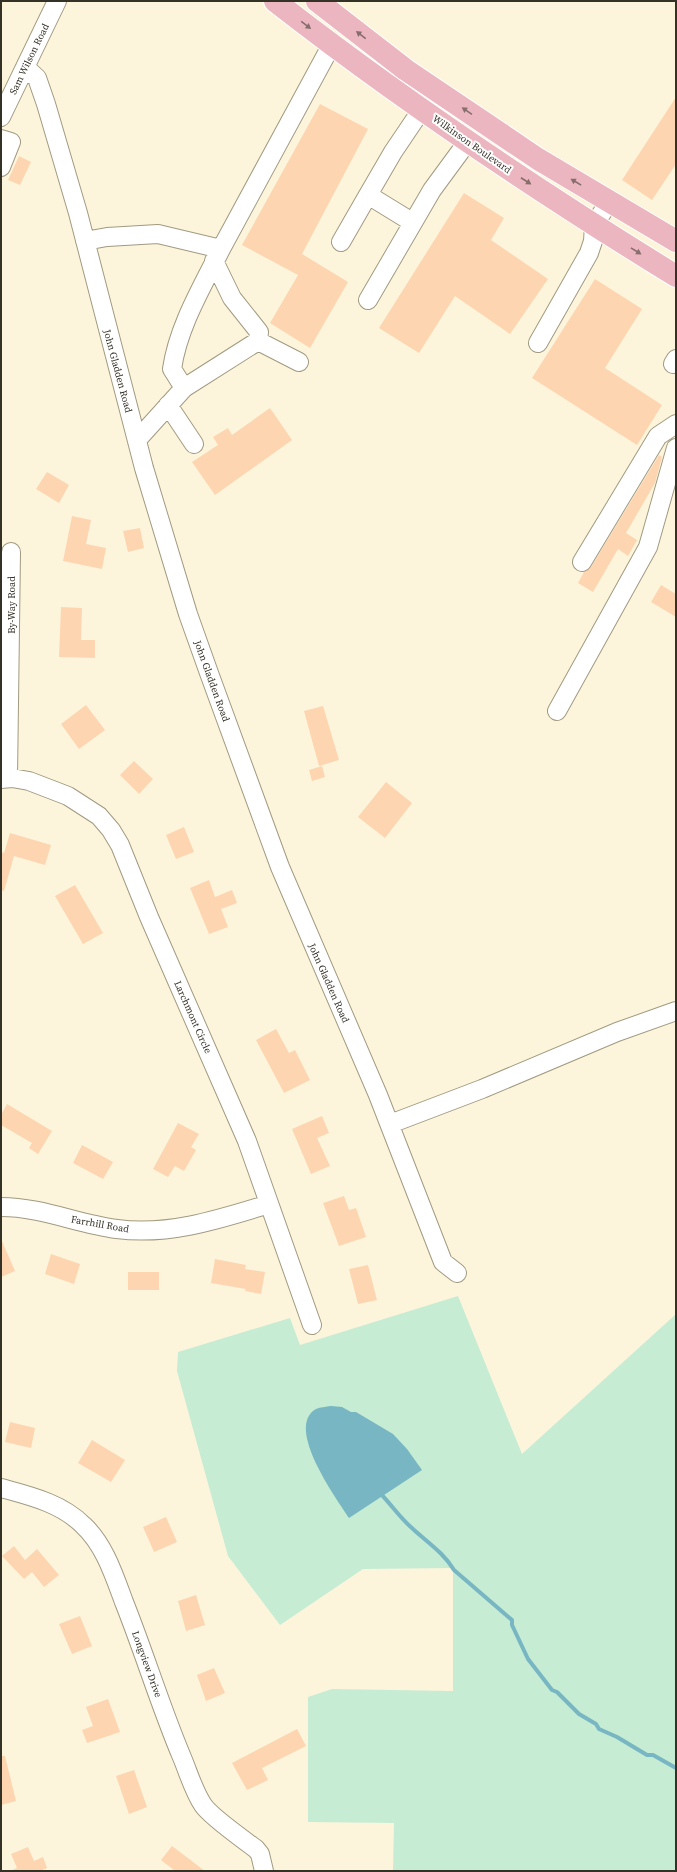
<svg xmlns="http://www.w3.org/2000/svg" width="677" height="1872" font-family="'Source Serif 4',serif">
<style>
.green{fill:#c6ecd4}
.water{fill:#77b6c2}
.lines{fill:none;stroke-linecap:round;stroke-linejoin:round}
.stream{stroke:#77b6c2;stroke-width:4}
.building{fill:#fed5b1}
.minor-casing{stroke:#a19a82;stroke-width:20}
.major-casing{stroke:#fff;stroke-width:24}
.minor{stroke:#fff;stroke-width:18}
.major{stroke:#ecb6c1;stroke-width:22}
.oneway{fill:#876d6c}
.labels{text-anchor:middle;dominant-baseline:central;stroke-width:4;stroke-linejoin:round;paint-order:stroke}
.street-label{font-size:10px;fill:#343127;stroke:#fff}
</style>
<rect width="100%" height="100%" fill="#fcf5db"/>
<path class="green" d="M458,1296l64,158 154,-140v557h-283l1,-48 -86,-1v-125l24,-8 121,2v-123l-90,1 -83,56 -52,-69 -51,-185 1,-19 112,-34 10,27z"/>
<path class="water" d="M331,1406l11,1 9,5h5l37,22 14,15 15,21 -73,48c-12,-19 -65,-91 -33,-109 4,-2 10,-2 15,-3z"/>
<g class="lines">
<path class="stream" d="M379,1492c12,12 21,26 34,37 14,13 31,24 41,41l58,50v5l16,34 24,31 5,2 22,22 17,10 3,5 18,8 30,18h6l23,13"/>
</g>
<path class="building" d="M676,97v67l-24,36 -30,-20z
M320,104l48,25 -66,125 46,28 -38,66 -40,-25 28,-48 -56,-30z
M19,156l12,6 -11,23 -12,-5z
M464,193l40,25 -13,22 57,39 -38,55 -55,-38 -36,57 -40,-25z
M595,279l47,30 -37,59 57,37 -25,40 -105,-67z
M270,408l22,32 -77,55 -23,-33 26,-17 -5,-8 15,-9 4,7z
M659,455l3,2 -7,26 -29,50 11,7 -9,16 -10,-7 -25,43 -15,-9 6,-11 7,-5z
M47,472l22,13 -10,18 -23,-14z
M72,516l19,4 -5,24 20,4 -4,21 -39,-8z
M140,528l4,20 -16,4 -5,-21z
M661,585l15,9v23l-25,-15z
M61,607l21,1 -1,32h14v18l-36,-1z
M86,705l19,25 -26,19 -18,-25z
M323,706l16,54 -20,6 -15,-55z
M134,761l19,18 -14,15 -19,-19z
M322,766l3,11 -13,4 -3,-11z
M386,782l26,21 -27,35 -27,-21z
M184,827l10,25 -18,7 -10,-24z
M10,833l41,12 -6,20 -31,-9 -10,35 -3,-1v-38l3,1z
M209,880l6,17 17,-7 5,13 -16,6 7,18 -19,7 -19,-46z
M75,885l28,48 -20,11 -28,-48z
M276,1029l13,24 6,-3 15,30 -26,13 -28,-53z
M7,1104l45,27 -14,23 -9,-6 3,-5 -31,-18v-10z
M322,1116l7,17 -12,5 13,28 -19,8 -19,-45z
M178,1123l21,11 -8,13 5,3 -12,21 -9,-5 -7,11 -15,-8z
M82,1145l31,17 -10,17 -30,-16z
M344,1196l5,14 7,-2 10,29 -27,9 -16,-43z
M1,1239l14,32 -14,6z
M51,1254l29,10 -6,20 -29,-10z
M215,1259l31,6 -1,4 20,3 -4,22 -16,-3 1,-2 -35,-6z
M368,1265l9,35 -19,4 -9,-35z
M128,1272h31v18h-31z
M10,1422l25,6 -4,20 -26,-6z
M92,1440l33,20 -14,22 -33,-19z
M166,1517l11,25 -23,10 -11,-25z
M14,1546l11,14 12,-11 22,26 -15,12 -12,-15 -8,7 -22,-23z
M196,1595l9,30 -19,6 -8,-30z
M80,1616l12,30 -20,8 -13,-30z
M214,1668l11,25 -19,8 -9,-26z
M108,1699l12,33 -33,11 -5,-13 11,-4 -7,-19z
M297,1729l9,17 -44,22 6,12 -21,10 -15,-27z
M1,1756h4l11,45 -15,4z
M134,1770l13,37 -18,7 -13,-38z
M172,1846l33,25h-30l-14,-11z
M28,1847l6,14 9,-4 4,11 -7,3h-30l7,-3 -6,-14z"/>
<g class="lines">
<defs>
<path id="minor" d="M25,67l12,11 9,26 32,109 66,255 44,146 21,59 71,194 98,228 65,167 14,11
M1,117l56,-116
M1,139l10,3 -10,25
M412,222l-44,-27 25,-43 29,-43
M85,241l22,-4 51,-3 63,15 111,-205
M341,242l27,-47
M214,261l18,37 27,34 -1,9 -74,47 -12,-19c6,-42 30,-82 49,-120
M368,300l64,-110 36,-49
M258,341l41,21
M538,343l51,-90 4,-12 1,-16 15,-23
M673,364l3,-5
M168,405l26,39
M137,440l47,-52
M582,562l76,-126 18,-12
M557,711l91,-164 28,-99
M8,778l3,-226
M1,779l11,-1 17,3 39,15 31,20 12,14 9,15 29,72 98,224 65,184
M390,1124l92,-35 135,-57 59,-21
M1,1207c40,0 77,17 116,22 52,7 103,-10 152,-25
M1,1488c29,8 60,15 82,37 21,19 31,50 41,77 20,50 36,103 57,153 7,16 12,35 22,50 8,12 40,34 53,44l4,5 4,17"/>
<path id="major" d="M275,1c128,100 263,190 401,275
M317,1l89,69 132,89 138,82"/>
</defs>
<use href="#minor" class="minor-casing"/>
<use href="#major" class="major-casing"/>
<use href="#minor" class="minor"/>
<use href="#major" class="major"/>
</g>
<defs><path id="oneway-solid" d="M-6-.8H1V-3.2L6.5 0L1 3.2V.8H-6Z"/></defs>
<g class="oneway">
<use href="#oneway-solid" transform="translate(306 25) rotate(37)"/>
<use href="#oneway-solid" transform="translate(361 35) rotate(-142)"/>
<use href="#oneway-solid" transform="translate(467 111) rotate(-146)"/>
<use href="#oneway-solid" transform="translate(526 181) rotate(33)"/>
<use href="#oneway-solid" transform="translate(576 182) rotate(-149)"/>
<use href="#oneway-solid" transform="translate(636 251) rotate(32)"/>
</g>
<g class="labels">
<g class="street-label">
<text transform="translate(29 59) rotate(-64)">Sam Wilson Road</text>
<text transform="translate(472 144) rotate(35)">Wilkinson Boulevard</text>
<text transform="translate(118 371) rotate(75)">John Gladden Road</text>
<text transform="translate(11 605) rotate(-90)">By-Way Road</text>
<text transform="translate(212 681) rotate(70)">John Gladden Road</text>
<text transform="translate(329 983) rotate(66)">John Gladden Road</text>
<text transform="translate(193 1017) rotate(66)">Larchmont Circle</text>
<text transform="translate(100 1224) rotate(10)">Farrhill Road</text>
<text transform="translate(147 1664) rotate(70)">Longview Drive</text>
</g>
</g>
<rect width="677" height="1872" fill="none" stroke="#343127" stroke-width="4"/>
</svg>
